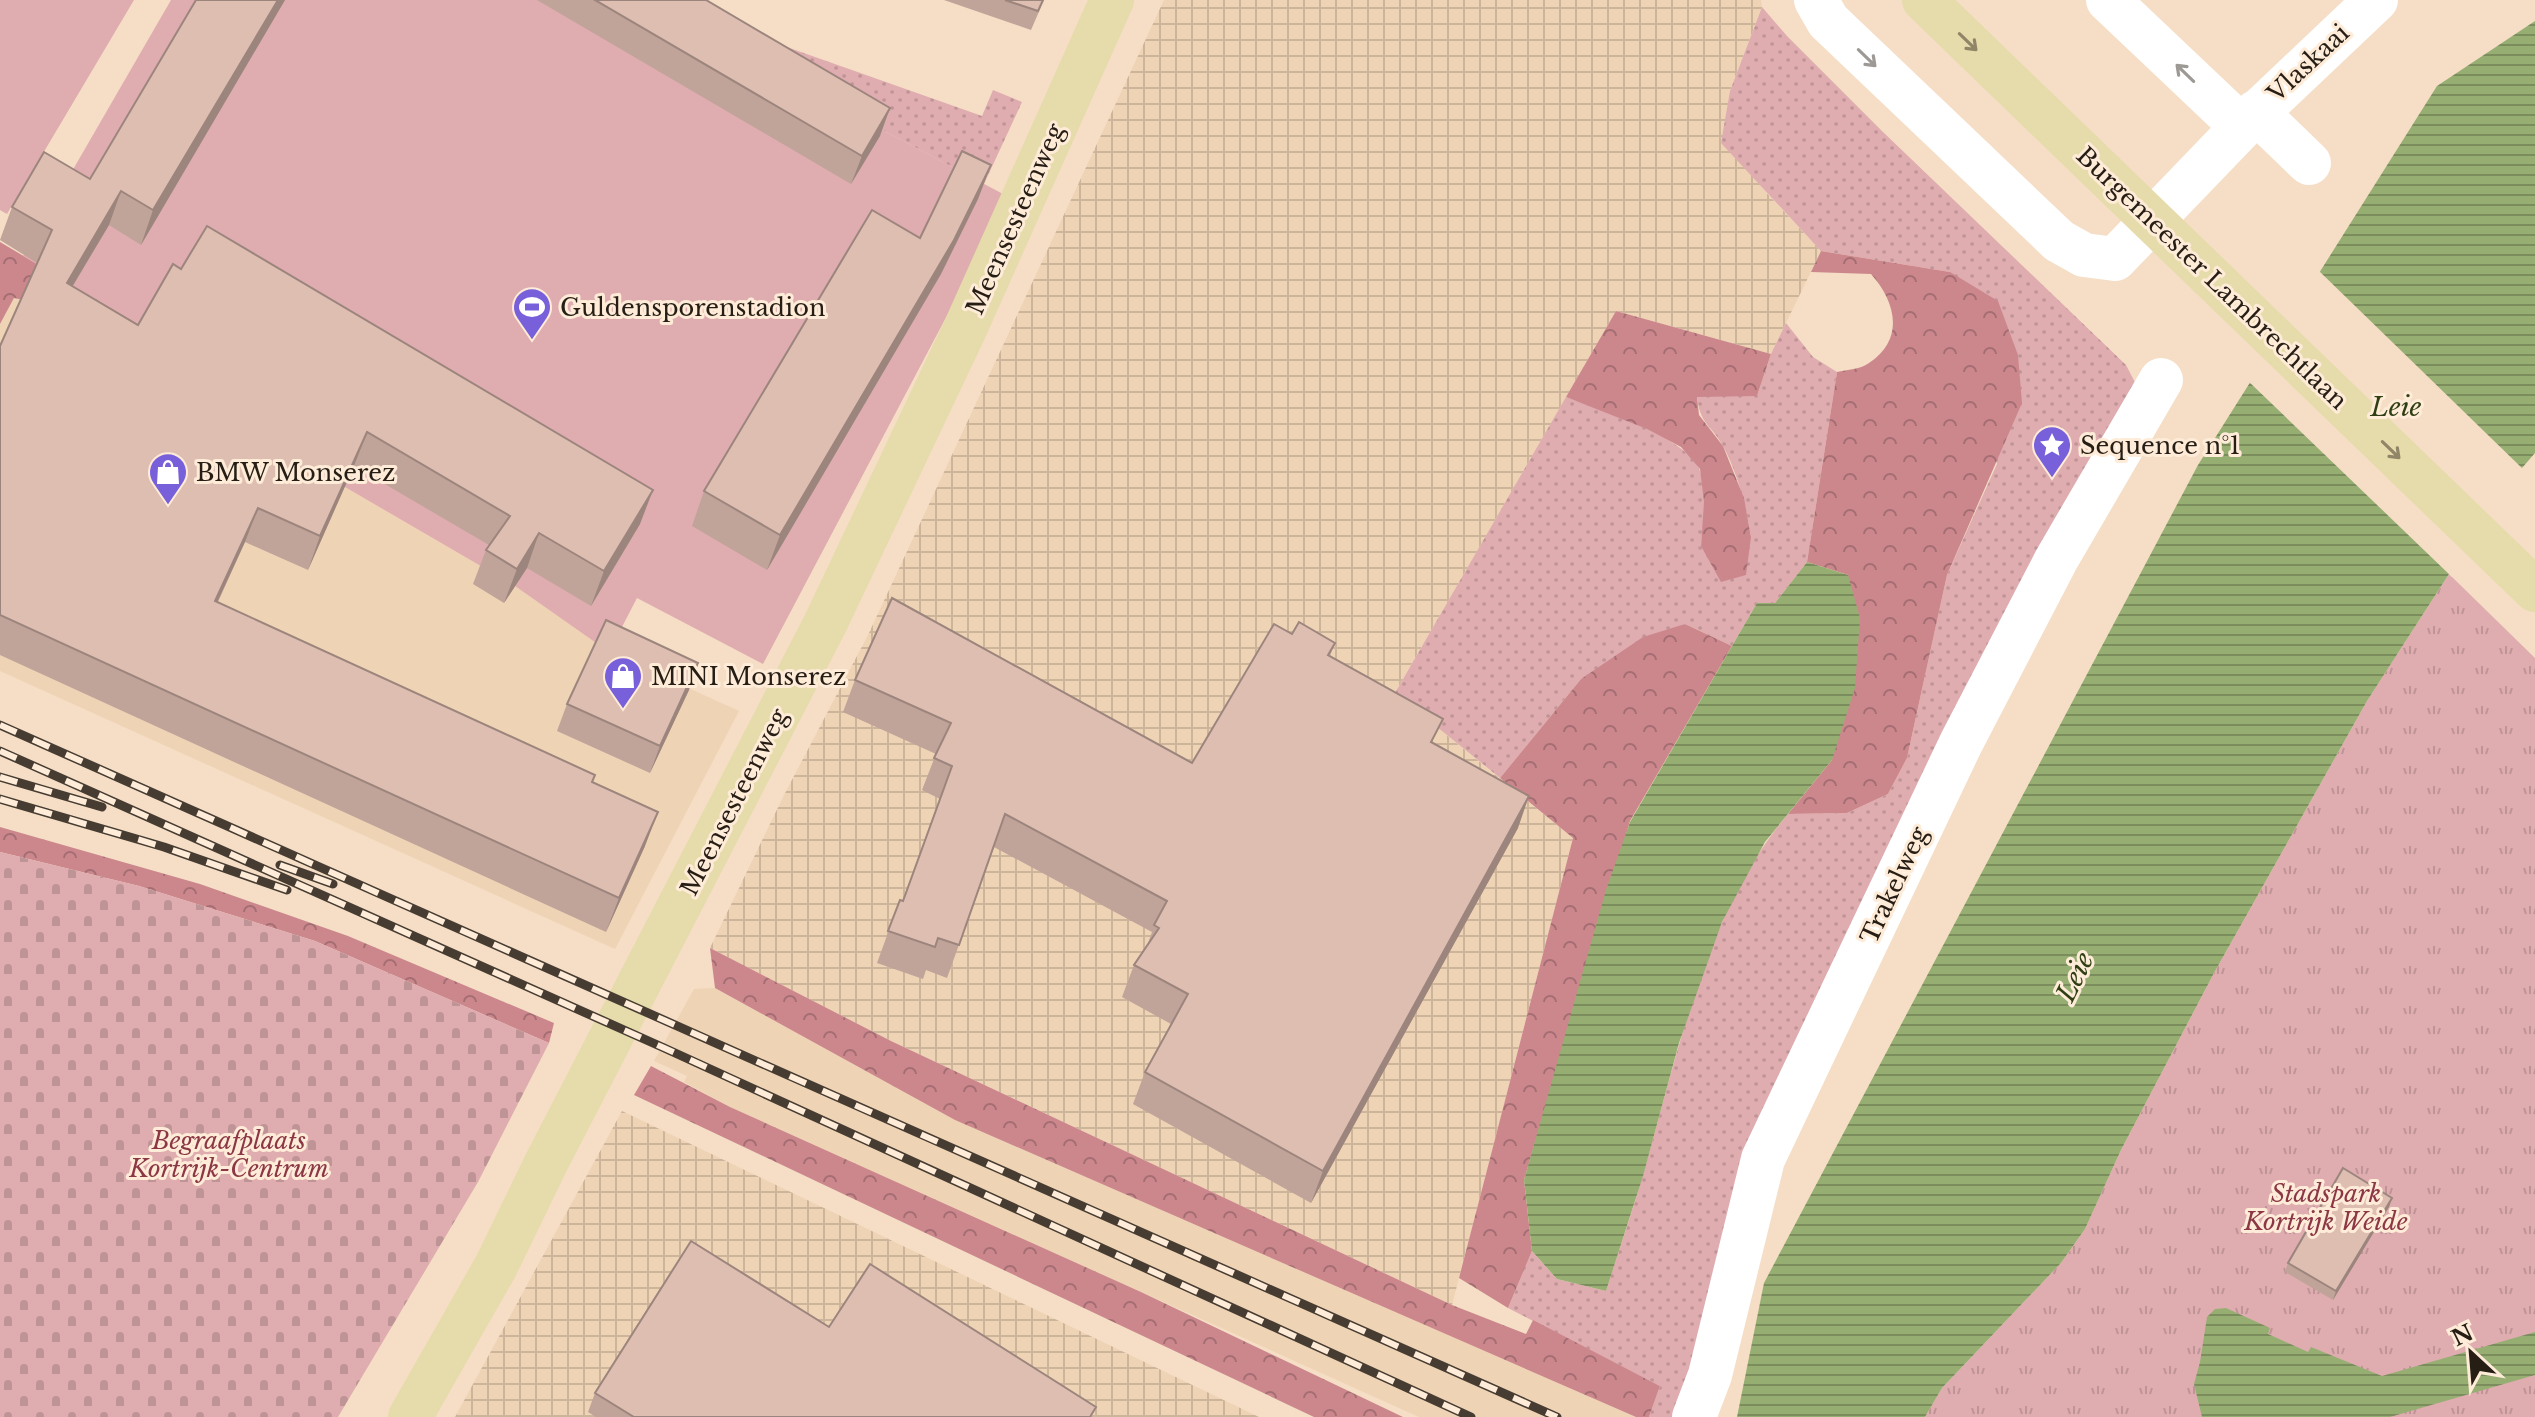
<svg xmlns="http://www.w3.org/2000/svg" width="2535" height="1417" font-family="'Libre Baskerville',serif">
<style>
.built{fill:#efd3b5}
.industrial{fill:url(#industrial-grid)}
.grass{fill:url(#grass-dots)}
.forest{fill:url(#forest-crowns)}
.cemetery{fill:url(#cemetery-stones)}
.park{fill:url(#park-tufts)}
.pitch{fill:#dfacb0}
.water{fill:url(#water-rules)}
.pier{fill:#f5dec5}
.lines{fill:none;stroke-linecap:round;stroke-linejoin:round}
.minor{stroke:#fff;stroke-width:44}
.major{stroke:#e6dbab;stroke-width:44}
.rail-casing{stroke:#473c31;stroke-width:9}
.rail{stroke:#feecd8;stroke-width:6;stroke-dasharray:18;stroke-linecap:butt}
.wall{fill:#c0a399}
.shaded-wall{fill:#9c857d}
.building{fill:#dfbeb2;stroke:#9c857d;stroke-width:2}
.oneway{stroke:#908667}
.oneway2{stroke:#9d9995}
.labels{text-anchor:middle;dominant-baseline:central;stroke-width:6;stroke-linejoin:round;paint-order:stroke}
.street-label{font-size:24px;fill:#261d14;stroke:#feecd8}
.poi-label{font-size:24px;fill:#261d14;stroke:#feecd8;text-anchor:start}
.park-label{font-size:24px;font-style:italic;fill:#8c3745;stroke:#feecd8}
.water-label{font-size:26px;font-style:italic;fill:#303f13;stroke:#feecd8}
</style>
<defs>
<pattern id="industrial-grid" width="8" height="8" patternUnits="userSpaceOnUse" patternTransform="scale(2)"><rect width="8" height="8" fill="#efd3b5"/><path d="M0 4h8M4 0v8" fill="none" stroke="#cdb59b"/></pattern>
<pattern id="grass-dots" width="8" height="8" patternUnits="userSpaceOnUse" patternTransform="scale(2)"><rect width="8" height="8" fill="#dfacb0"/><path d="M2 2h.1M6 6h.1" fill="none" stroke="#bf9496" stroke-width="1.8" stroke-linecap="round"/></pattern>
<pattern id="forest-crowns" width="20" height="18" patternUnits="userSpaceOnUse" patternTransform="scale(2)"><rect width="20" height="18" fill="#cc878d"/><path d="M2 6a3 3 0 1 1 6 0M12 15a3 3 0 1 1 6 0" fill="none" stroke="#a56e72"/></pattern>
<pattern id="cemetery-stones" width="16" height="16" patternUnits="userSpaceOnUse" patternTransform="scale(2)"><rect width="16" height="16" fill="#dfacb0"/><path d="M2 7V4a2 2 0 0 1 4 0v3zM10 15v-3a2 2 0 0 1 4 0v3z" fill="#bf9496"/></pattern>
<pattern id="park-tufts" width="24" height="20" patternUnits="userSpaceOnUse" patternTransform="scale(2)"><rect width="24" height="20" fill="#dfacb0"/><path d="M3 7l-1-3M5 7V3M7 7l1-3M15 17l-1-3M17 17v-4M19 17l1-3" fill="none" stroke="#bf9496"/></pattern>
<pattern id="water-rules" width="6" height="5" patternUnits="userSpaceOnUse" patternTransform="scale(2)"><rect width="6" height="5" fill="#97ae73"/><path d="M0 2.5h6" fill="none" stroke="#7b8d5d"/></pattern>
</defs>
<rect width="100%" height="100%" fill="#f5dec5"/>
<path class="built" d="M14,298l10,2 491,286 94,66 130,59 -124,238 -615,-278v-347z
M715,988l240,132 681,297h-217l-689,-310 -46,-25 3,-6 -33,-15 40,-72z"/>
<path class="industrial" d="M1164,0h597l1,7 -32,84 33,98 58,62 -50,103 -155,-43 -221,382 178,145 -121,467 -561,-264 -181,-93 73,-151 85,-162z
M622,1111l637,306h-804z"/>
<path class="grass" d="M1762,7l25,29 96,96 243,233 13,25 -161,296 -303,731h-26l11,-31 -152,-78 24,-57 25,28 49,12c12,-39 26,-77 37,-117 36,-122 61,-260 145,-360l59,-1 41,-19 19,-36 40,-183 50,-111 -47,-192 -129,-21 -100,-108 9,-52z
M767,40l215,76 11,-26 29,12 -38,82 -229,-122z
M1786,323l27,34 24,15 -30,190 -32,41h-18l-25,43 -47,-22 -104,55 -81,99 -105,-85 171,-296c32,12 124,41 134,74 8,24 3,51 1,75l50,-9c-5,-31 -13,-63 -28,-91 -13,-23 -23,-21 -26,-50h60l14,-42z"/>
<path class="forest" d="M0,242l140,83 -126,-27 -14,26z
M1821,251l129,21 48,29 20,54 4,48 -75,172 -40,183 -19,36 -41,19 -59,1 44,-54 16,-185 -41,-13 30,-190c10,-2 24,-3 32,-9 36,-24 27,-61 2,-89l-60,-2z
M1616,311l155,43 -14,42 -60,1 2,18 24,31 21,52 7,39 -5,38 -25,7 -20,-36 3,-44 -4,-33 -19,-22 -34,-18 -81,-32z
M1685,624l47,22 -102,175 -106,359 8,71 -24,57 -49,-30 114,-440 -73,-60 81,-99 62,-42z
M0,827l200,57 148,52 206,87 -5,20 -234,-102 -176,-55 -139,-34z
M710,948l181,93 561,264 74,29 7,-14 127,66 -11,31h-13l-681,-297 -240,-132z
M651,1066l79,41 411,185 262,125h-89l-680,-322z"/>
<path class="cemetery" d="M0,852l139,34 176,55 234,102 -71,139 -140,235h-338z"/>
<path class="park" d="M2449,574l86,84v759h-610l17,-29 119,-125 24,-34 36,-79 93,-177 153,-272z"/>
<path class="pitch" d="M0,0h134l-127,214 -7,-4z
M171,0h481l103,62 248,132 -52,114 -188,356 -126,-66 -28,54 -94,-66 -395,-230 20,-31 -117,-69z"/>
<path class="water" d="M2535,21v432l-13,15 -73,106 -82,127 -153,272 -93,177 -36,79 -24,34 -119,125 -17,29h-188l27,-134 434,-818 239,-379z
M1807,562l41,13 12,43 -5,70 -23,72 -67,82 -43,80 -43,121 -36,133 -37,115 -49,-12 -25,-28 -8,-71 82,-290 24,-68 127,-219h18z
M2226,1308l44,20 -2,6 40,18 3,-5 71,29 153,-44v43l-145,42h-188l-8,-33 6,-22 7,-45 8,-8z"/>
<path class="pier" d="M2317,269l208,202 -73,106 -206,-198z"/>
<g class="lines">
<path class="minor" d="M1816,0l12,21 231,220 25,14 31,4 127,-132 134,-127
M2108,0l134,127
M2256,112l53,51
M1694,1417l16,-42 53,-216 198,-416 95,-183 105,-180"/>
<path class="major" d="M1924,0l611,590
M410,1417l86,-151 51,-105 278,-537 139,-293 148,-331"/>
<defs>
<path id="rail" d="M0,725l1557,692
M0,751l662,296 809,370
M0,777l102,30
M0,799l164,48 123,43
M280,865l53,19"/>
</defs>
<use href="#rail" class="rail-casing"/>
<use href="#rail" class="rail"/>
</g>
<path class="wall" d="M196,0h89l-144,245 -32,-20 -36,61 65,39 502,199 -49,82 -64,-38 -23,35 -31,-19 13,-34 3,-5 -135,-79 -46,104 -63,-28 -27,60 375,180 52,64 -39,86 -606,-277v-309l37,-83 -37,-23 12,-33 78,-28z
M537,0h169l174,136 -29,48z
M944,0h100l-13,30z
M991,165l-13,34 -37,75 -174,296 -75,-44 12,-35 216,-253z
M1292,634l43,9 -5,13 104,87 84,85 -207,375 -178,-99 12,-32 26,-48 -49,-27 12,-32 13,-19 5,-14 -158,-85 -47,131 -21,-8 -3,9 -46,-16 23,-63 3,1 37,-102 -18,-9 14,-36 -93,-42 12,-32 337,83z
M689,690l-39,83 -93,-42 10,-27z
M2392,1198l-3,9 -56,93 -48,-28 3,-9z
M829,1327l264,90h-497l-8,-5 7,-19z"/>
<path class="shaded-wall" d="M278,0h7l-144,245 12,-35z
M890,108l-10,28 -29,48 11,-28z
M991,165l-13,34 -37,75 -174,296 13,-35z
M121,191l-12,34 -55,92 13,-34z
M367,432l-13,34 -46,104 12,-34z
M653,490l-13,34 -49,82 13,-35z
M258,508l-13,34 -43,93 13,-34z
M539,533l-12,35 -23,35 13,-34z
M698,663l-9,27 -39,83 10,-27z
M1529,796l-11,32 -207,375 12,-32z
M658,812l-13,34 -39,86 13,-34z
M2392,1198l-3,9 -56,93 3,-9z"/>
<path class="building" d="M196,0h82l-125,210 -32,-19 -54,92 71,42 35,-61 8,5 26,-43 446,264 -49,81 -65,-38 -22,36 -31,-19 24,-34 -143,-84 -47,104 -62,-28 -43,93 380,174 -3,7 66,30 -39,86 -619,-283v-269l52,-116 -40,-23 32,-55 46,27z
M595,0h111l184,108 -28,48z
M1005,0h38l-5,11z
M962,151l29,14 -37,75 -174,295 -76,-44 168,-281 48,28z
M892,598l300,165 82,-139 18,10 7,-12 36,21 -7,12 115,64 -12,23 98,54 -206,375 -178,-99 43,-78 -54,-29 25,-37 -5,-3 13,-24 -162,-87 -46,131 -21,-7 -3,9 -47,-16 12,-31 3,1 49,-135 -18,-8 17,-35 -96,-43z
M606,620l92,43 -38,83 -93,-42z
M2343,1168l49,30 -56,93 -48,-28z
M691,1241l138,86 41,-63 226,143 -6,10h-456l-39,-24z"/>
<defs><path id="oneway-shaft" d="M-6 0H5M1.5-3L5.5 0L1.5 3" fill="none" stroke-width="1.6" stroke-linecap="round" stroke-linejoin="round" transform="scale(2)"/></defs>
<g class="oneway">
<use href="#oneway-shaft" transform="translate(1968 42) rotate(44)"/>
<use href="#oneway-shaft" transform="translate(2391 450) rotate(44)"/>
</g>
<g class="oneway2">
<use href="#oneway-shaft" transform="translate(1867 58) rotate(44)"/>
<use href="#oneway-shaft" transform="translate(2185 73) rotate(-136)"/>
</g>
<defs>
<symbol id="stadium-pin" viewBox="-11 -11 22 30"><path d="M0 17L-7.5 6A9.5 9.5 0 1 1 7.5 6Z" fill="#7960db" stroke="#feecd8"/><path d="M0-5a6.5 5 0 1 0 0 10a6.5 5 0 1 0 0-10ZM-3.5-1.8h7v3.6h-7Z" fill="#fff"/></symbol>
<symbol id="sight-pin" viewBox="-11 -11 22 30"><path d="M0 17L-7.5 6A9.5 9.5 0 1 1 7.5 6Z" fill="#7960db" stroke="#feecd8"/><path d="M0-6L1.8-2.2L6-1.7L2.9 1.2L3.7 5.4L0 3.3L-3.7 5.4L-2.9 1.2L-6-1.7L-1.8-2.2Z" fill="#fff"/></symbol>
<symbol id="shop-pin" viewBox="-11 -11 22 30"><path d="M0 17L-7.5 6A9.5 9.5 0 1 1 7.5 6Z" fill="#7960db" stroke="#feecd8"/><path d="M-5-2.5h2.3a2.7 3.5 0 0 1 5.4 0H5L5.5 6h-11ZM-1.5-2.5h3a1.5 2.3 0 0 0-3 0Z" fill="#fff"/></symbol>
</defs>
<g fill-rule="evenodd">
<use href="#stadium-pin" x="510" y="285" width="44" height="60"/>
<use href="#sight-pin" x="2030" y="423" width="44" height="60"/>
<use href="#shop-pin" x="146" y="450" width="44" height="60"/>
<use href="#shop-pin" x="601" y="654" width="44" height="60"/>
</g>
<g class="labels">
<g class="street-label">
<text transform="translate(2308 63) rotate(-43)">Vlaskaai</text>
<text transform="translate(1015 219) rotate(-66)">Meensesteenweg</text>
<text transform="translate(2212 278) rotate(44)">Burgemeester Lambrechtlaan</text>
<text transform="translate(734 802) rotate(-63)">Meensesteenweg</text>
<text transform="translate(1894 885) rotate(-65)">Trakelweg</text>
</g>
<g class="poi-label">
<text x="560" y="307">Guldensporenstadion</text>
<text x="2080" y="445">Sequence n°1</text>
<text x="196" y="472">BMW Monserez</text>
<text x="651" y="676">MINI Monserez</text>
</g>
<g class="park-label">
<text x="229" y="1140">Begraafplaats<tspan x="229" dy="28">Kortrijk-Centrum</tspan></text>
<text x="2326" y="1193">Stadspark<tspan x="2326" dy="28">Kortrijk Weide</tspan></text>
</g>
<g class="water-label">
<text x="2396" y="407">Leie</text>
<text transform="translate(2075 977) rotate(-64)">Leie</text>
</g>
</g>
<g transform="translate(2471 1353) rotate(334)" stroke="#feecd8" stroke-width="6" paint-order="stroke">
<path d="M0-6L14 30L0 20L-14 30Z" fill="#261d14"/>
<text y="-12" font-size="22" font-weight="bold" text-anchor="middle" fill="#261d14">N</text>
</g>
</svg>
